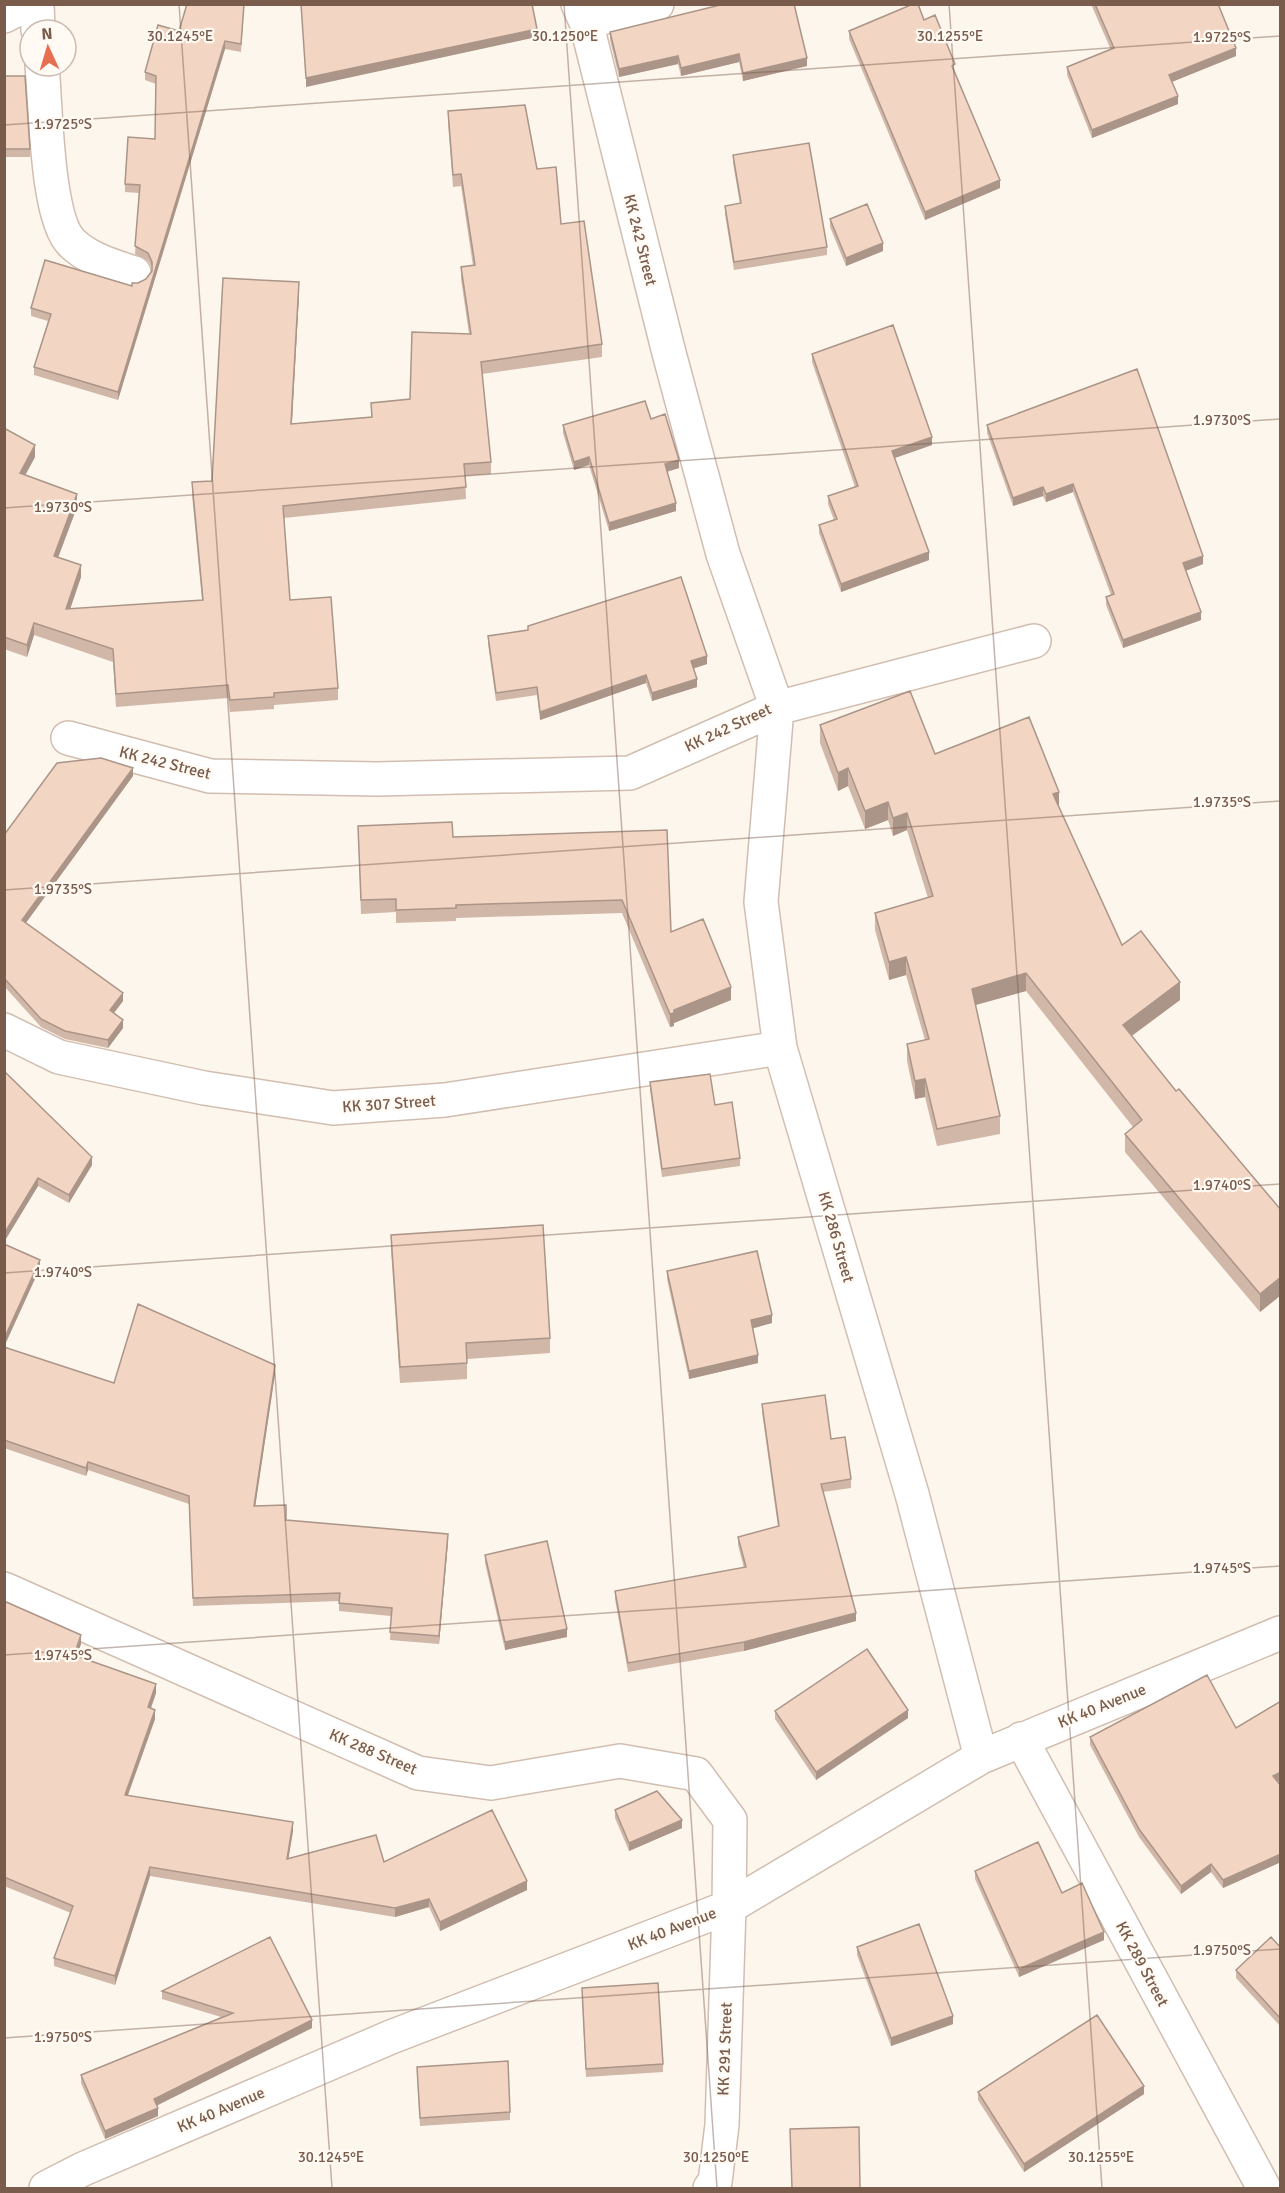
<svg xmlns="http://www.w3.org/2000/svg" width="1285" height="2193" font-family="Signika,sans-serif">
<style>
.lines{fill:none;stroke-linecap:round;stroke-linejoin:round}
.minor-casing{stroke:#d1beb0;stroke-width:36}
.minor{stroke:#fff;stroke-width:33}
.wall{fill:#d1b7a8}
.shaded-wall{fill:#aa9588}
.building{fill:#f3d5c3;stroke:#aa9588;stroke-width:1.5}
.ticks{fill:none;stroke:#7a5c4d;stroke-width:1.5;stroke-opacity:0.45}
.labels{text-anchor:middle;dominant-baseline:central;stroke-width:4.5;stroke-linejoin:round;paint-order:stroke}
.street-label{font-size:16px;fill:#7a5c4d;stroke:#fffaf3}
.ticks-label{font-size:15px;text-anchor:middle;fill:#7a5c4d;stroke:#fffaf3;stroke-width:4.5;stroke-linejoin:round;paint-order:stroke}
</style>
<rect width="100%" height="100%" fill="#fdf6ec"/>
<g class="lines">
<defs>
<path id="minor" d="M37,4l1,26
M4,16l23,-12
M586,22l71,-18
M42,66c4,38 4,153 30,177 16,16 41,23 62,30
M68,738l142,38 167,3 253,-6 147,-65 -54,-154 -54,-201 -83,-331 -8,-18
M4,1030l55,27 145,31 129,20 112,-8 335,-52
M4,1589l414,184 73,10 129,-22 76,13 34,46 -1,87 -7,218 -7,57 -5,6
M1021,1739l243,449
M981,1757l-69,-263 -132,-446 -19,-146 16,-194 257,-67
M46,2188l37,-19 308,-132 338,-130 252,-150 299,-124"/>
</defs>
<use href="#minor" class="minor-casing"/>
<use href="#minor" class="minor"/>
</g>
<path class="wall" d="M244,4l-3,48 -16,-3 -107,351 -84,-25v-8l14,-46 -17,-5v-8l101,-22 14,-7 6,-8v-3l-4,-7 -13,-7 4,-61 -14,-1v-8l30,-45 1,-55 -11,-4v-8l34,-41z
M1091,4h127l18,52 -64,26 6,22 -86,34 -25,-63v-8l44,-17z
M924,20l31,53 45,115 -75,32 -76,-181v-8z
M610,32l197,34 -64,15 -4,-19 -58,14 -3,-12 -59,13 -9,-37z
M4,76l26,73v8h-26z
M448,111l89,58 24,55 41,120v13l-120,17 9,88v12l-26,2 1,23 -182,19 6,82 48,88v12l-64,5v4l-44,3 -2,-14 -112,9 -3,-45 -79,-27 -7,22 -23,-8v-221l31,29 -10,18 52,32 -19,51 23,19 -11,32 132,-9 -10,-105v-13l20,-1 87,-187 -7,130 79,-7v-14l39,-4 59,-65 -8,-55v-12l12,-1 -12,-80 -8,1 -5,-64z
M733,155l94,92v8l-93,15 -9,-56v-8l15,-2 -7,-41z
M830,219l53,32 -37,15 -16,-39z
M812,354l120,91 -38,13 35,102 -88,32 -22,-59v-8l15,-5 -6,-16v-8l27,-9 -43,-125z
M563,425l116,43 -12,4 9,39 -67,20 -20,-66 -15,5 -11,-37z
M987,425l216,139 -18,7 16,49 -78,28 -17,-43v-8l5,-2 -38,-103 -27,10 -3,-6 -30,10 -26,-73z
M488,636l219,28 -14,5 4,18 -45,14 -6,-18 -106,37 -3,-25 -41,6 -8,-57z
M820,725l115,29 124,53 63,138 58,55 -48,36 44,55 105,119v85l-21,17 -135,-160v-18l8,-7 -107,-136 -51,14 25,111v18l-63,12 -12,-49 -10,2 -8,-38v-17l18,-4 -19,-65 -17,5 -14,-50v-17l53,-15 -21,-68 -14,6 -5,-16 -23,9 -17,-43 -10,5 -18,-48z
M133,776l-107,147 97,78 -9,12 9,15 -15,20 -43,-9 -24,-12 -37,-41v-151z
M358,826l95,11 214,-7 4,102 60,68 -57,23v3l-4,1 -48,-114 -166,5v3l-60,2v-11l-35,2z
M4,1071l88,94 -23,38 -31,-17 -34,56z
M650,1082l65,23 25,53v8l-78,11 -12,-87z
M391,1235l159,103v15l-83,6v20l-67,4 -9,-133z
M667,1271l105,52 -20,5 6,35 -69,16 -22,-100z
M4,1347l110,36 161,-9 -20,132 31,14 162,22 -9,102 -49,-4 1,-24 -52,-5v-10l-146,5 -4,-102 -101,-34 -2,6 -82,-28z
M762,1404l69,35 20,40v9l-28,4 33,129 -112,30 -116,21 -13,-73v-8l129,-23 -6,-23v-8l40,-10 -16,-115z
M485,1555l82,82 -62,13 -20,-87z
M4,1601l77,43 -5,12 80,37 -5,15 4,11 -27,76 165,36 -5,28 96,3 143,28 -87,41 -11,-24 -34,10 -245,-41 -35,109 -61,-19v-8l17,-45 -67,-27z
M1281,1701v79l-4,2 4,4v76l-58,26 -12,-16 -30,22 -42,-57 -49,-92v-8l146,-9z
M775,1711l133,7 -92,62 -41,-61z
M615,1810l67,18 -53,23 -14,-33z
M975,1871l87,22 42,47 -85,37 -44,-98z
M857,1947l96,77 -62,22 -34,-91z
M1281,1948v79l-45,-49v-8z
M162,1991l150,37 -155,77 1,11 -53,23 -24,-56v-8l140,-58 -59,-18z
M582,1996l81,68v8l-77,5z
M417,2075l93,37v8l-90,6z
M978,2092l166,2 -120,78 -46,-72z"/>
<path class="shaded-wall" d="M537,29v8l-231,50v-9z
M225,41v8l-107,351v-8z
M1236,48v8l-67,27v-8z
M739,54v8l-58,14v-8z
M678,56v8l-59,13v-8z
M807,58v8l-64,15v-8z
M1178,96v8l-86,34v-8z
M1000,180v8l-75,32v-8z
M883,243v8l-37,15v-8z
M299,282v12l-8,143v-13z
M932,437v8l-40,14v-8z
M35,445v12l-15,28v-12z
M589,457v8l-15,5v-8z
M679,460v8l-14,4v-8z
M1073,484v8l-27,10v-8z
M1043,487v9l-30,10v-8z
M77,494v13l-23,61v-12z
M676,503v8l-67,20v-8z
M929,552v8l-88,32v-8z
M1203,556v8l-20,8v-9z
M81,565v12l-15,44v-12z
M1201,612v8l-78,28v-8z
M34,623v12l-7,22v-12z
M707,656v8l-16,5v-8z
M646,675v8l-106,37v-8z
M697,679v8l-45,14v-8z
M133,768v8l-111,152v-8z
M848,768v18l-10,5v-18z
M1059,792v18l-6,-16z
M888,802v18l-23,9v-18z
M907,813v17l-14,6v-18z
M906,957v18l-17,5v-18z
M1026,973v18l-54,15v-17z
M1180,982v18l-57,42v-17z
M731,987v13l-57,23v3l-4,1v-13l4,-4z
M123,993v8l-13,17v-8z
M123,1020v8l-15,20v-8z
M925,1079v18l-10,2v-18z
M92,1157v8l-23,38v-8z
M38,1178v8l-34,56v-8z
M40,1260v8l-36,79v-8z
M1281,1277v18l-21,17v-18z
M772,1315v8l-21,6v-9z
M758,1355v8l-69,16v-8z
M275,1365v9l-21,141v-9z
M88,1462v8l-2,6v-8z
M448,1534v8l-9,102v-8z
M856,1613v8l-112,30v-9z
M567,1629v8l-62,13v-8z
M81,1635v9l-7,20v-9z
M156,1684v9l-8,23v-9z
M155,1710v9l-30,84v-8z
M908,1710v8l-92,62v-8z
M1281,1772v8l-8,4v-8z
M682,1820v8l-53,23v-8z
M293,1822v9l-6,37v-9z
M1281,1854v8l-58,26v-8z
M1211,1864v8l-30,22v-8z
M150,1867v9l-35,109v-9z
M527,1881v9l-87,41v-9z
M429,1899v8l-34,10v-9z
M1104,1932v8l-85,37v-8z
M953,2016v8l-62,22v-8z
M312,2020v8l-158,79v-8z
M1144,2086v8l-120,78v-8z
M158,2108v8l-53,23v-8z"/>
<path class="building" d="M187,4h57l-3,40 -16,-3 -107,351 -84,-25 17,-53 -20,-6 14,-48 87,26v-3h6l8,-4 6,-8v-9l-4,-9 -13,-7 5,-61 -15,-1 3,-47 27,2 1,-63 -11,-4 13,-47 21,6z
M301,4h231l5,25 -231,49z
M724,4h70l13,54 -64,15 -4,-19 -58,14 -3,-12 -59,13 -9,-37z
M913,4h5l6,16 11,-5 20,49 -3,2 48,114 -75,32 -76,-181z
M1095,4h123l18,44 -67,27 9,21 -86,34 -25,-63 47,-19z
M4,76h21l5,73h-26z
M525,105l12,64 19,-2 5,57 23,-3 18,123 -121,18 10,100 -27,2 2,23 -183,19 7,94 41,-3 7,91 -64,5v4l-44,3 -2,-15 -112,9 -3,-45 -79,-26 -7,22 -23,-8v-209l31,17 -15,28 57,21 -23,62 27,9 -15,44 137,-9 -11,-118 20,-1 11,-203 76,4 -8,142 81,-7 -1,-14 39,-4 2,-67 59,2 -10,-67 14,-2 -14,-91 -8,1 -5,-64z
M809,143l18,104 -93,15 -9,-56 16,-3 -8,-48z
M867,204l16,39 -37,15 -16,-39z
M893,325l39,112 -40,14 37,101 -88,32 -22,-59 18,-6 -9,-23 30,-10 -46,-132z
M1137,369l66,187 -20,7 18,49 -78,28 -17,-43 8,-3 -41,-110 -27,10 -3,-7 -30,11 -26,-73z
M645,401l6,18 14,-5 14,46 -14,4 11,39 -67,20 -20,-66 -15,5 -11,-37z
M681,577l26,79 -16,5 6,18 -45,14 -6,-18 -106,37 -3,-25 -41,6 -8,-57 40,-6v-4z
M910,691l25,63 94,-37 30,75 -6,2 69,151 19,-14 39,51 -57,43 53,66 3,-2 102,121v67l-21,17 -135,-160 17,-14 -116,-147 -54,16 28,127 -63,13 -12,-50 -10,2 -8,-37 22,-5 -23,-82 -17,5 -14,-49 58,-17 -26,-83 -14,5 -5,-16 -23,9 -17,-43 -10,5 -18,-48z
M101,758l32,10 -111,152 101,73 -13,17 13,10 -15,20 -43,-9 -24,-12 -37,-41v-143l53,-72z
M452,822l1,15 214,-7 4,102 32,-13 28,68 -57,23v3l-4,1 -48,-114 -166,5v3l-60,2v-11l-35,1 -3,-74z
M4,1071l88,86 -23,38 -31,-17 -34,56z
M710,1074l5,31 17,-3 8,56 -78,11 -12,-87z
M543,1225l7,113 -84,5 1,20 -67,4 -9,-132z
M4,1244l36,16 -36,79z
M757,1251l15,64 -21,5 7,35 -69,16 -22,-100z
M138,1304l137,61 -21,141 32,-1v15l162,14 -9,102 -49,-4 2,-24 -53,-5 1,-10 -147,5 -4,-102 -101,-34 -2,6 -82,-28v-93l110,36z
M825,1395l6,44 14,-2 6,42 -30,5 35,129 -112,29 -116,21 -13,-72 131,-24 -8,-30 41,-11 -17,-122z
M547,1541l20,88 -62,13 -20,-87z
M4,1601l77,34 -7,20 82,29 -8,23 7,3 -30,85 168,27 -6,37 89,-24 8,27 108,-52 35,71 -87,41 -11,-23 -34,9 -245,-41 -35,109 -61,-18 19,-52 -69,-29z
M867,1649l41,61 -92,62 -41,-61z
M1207,1675l29,53 45,-27v71l-8,4 8,10v68l-58,26 -12,-16 -30,22 -42,-57 -49,-92z
M657,1791l25,29 -53,23 -14,-33z
M1038,1842l24,51 20,-10 22,49 -85,37 -44,-98z
M919,1924l34,92 -62,22 -34,-91z
M270,1937l42,83 -158,79 4,9 -53,23 -24,-56 152,-62 -71,-22z
M1271,1937l10,11v71l-45,-49z
M658,1983l5,81 -77,5 -4,-81z
M1097,2015l47,71 -120,78 -46,-72z
M508,2061l2,51 -90,6 -3,-51z
M859,2127l1,61h-68l-2,-59z"/>
<path class="ticks" d="M179,4l153,2184M564,4l153,2184M949,4l153,2184M4,125l1276,-89M4,508l1276,-89M4,890l1276,-89M4,1273l1276,-89M4,1655l1276,-89M4,2038l1276,-89"/>
<g class="labels">
<g class="street-label">
<text transform="translate(640 240) rotate(76)">KK 242 Street</text>
<text transform="translate(728 728) rotate(-25)">KK 242 Street</text>
<text transform="translate(165 763) rotate(14)">KK 242 Street</text>
<text transform="translate(389 1104) rotate(-4)">KK 307 Street</text>
<text transform="translate(836 1237) rotate(74)">KK 286 Street</text>
<text transform="translate(1102 1706) rotate(-22)">KK 40 Avenue</text>
<text transform="translate(373 1752) rotate(23)">KK 288 Street</text>
<text transform="translate(672 1929) rotate(-21)">KK 40 Avenue</text>
<text transform="translate(1142 1964) rotate(62)">KK 289 Street</text>
<text transform="translate(725 2049) rotate(-88)">KK 291 Street</text>
<text transform="translate(221 2110) rotate(-23)">KK 40 Avenue</text>
</g>
</g>
<g class="ticks-label">
<text x="180" y="41">30.1245°E</text>
<text x="565" y="41">30.1250°E</text>
<text x="950" y="41">30.1255°E</text>
<text x="1222" y="42">1.9725°S</text>
<text x="63" y="129">1.9725°S</text>
<text x="1222" y="425">1.9730°S</text>
<text x="63" y="512">1.9730°S</text>
<text x="1222" y="807">1.9735°S</text>
<text x="63" y="894">1.9735°S</text>
<text x="1222" y="1190">1.9740°S</text>
<text x="63" y="1277">1.9740°S</text>
<text x="1222" y="1573">1.9745°S</text>
<text x="63" y="1660">1.9745°S</text>
<text x="1222" y="1955">1.9750°S</text>
<text x="63" y="2042">1.9750°S</text>
<text x="331" y="2162">30.1245°E</text>
<text x="716" y="2162">30.1250°E</text>
<text x="1101" y="2162">30.1255°E</text>
</g>
<rect width="1285" height="2193" fill="none" stroke="#7a5c4d" stroke-width="12"/>
<g transform="translate(48 48) rotate(356)"><circle r="28" fill="#fffaf3" stroke="#cabbb1" stroke-width="1.5"/>
<path d="M0-4.5L10 22L0 15L-10 22Z" fill="#e76f51"/>
<text y="-9" font-size="16" font-weight="bold" text-anchor="middle" fill="#7a5c4d">N</text>
</g>
</svg>
